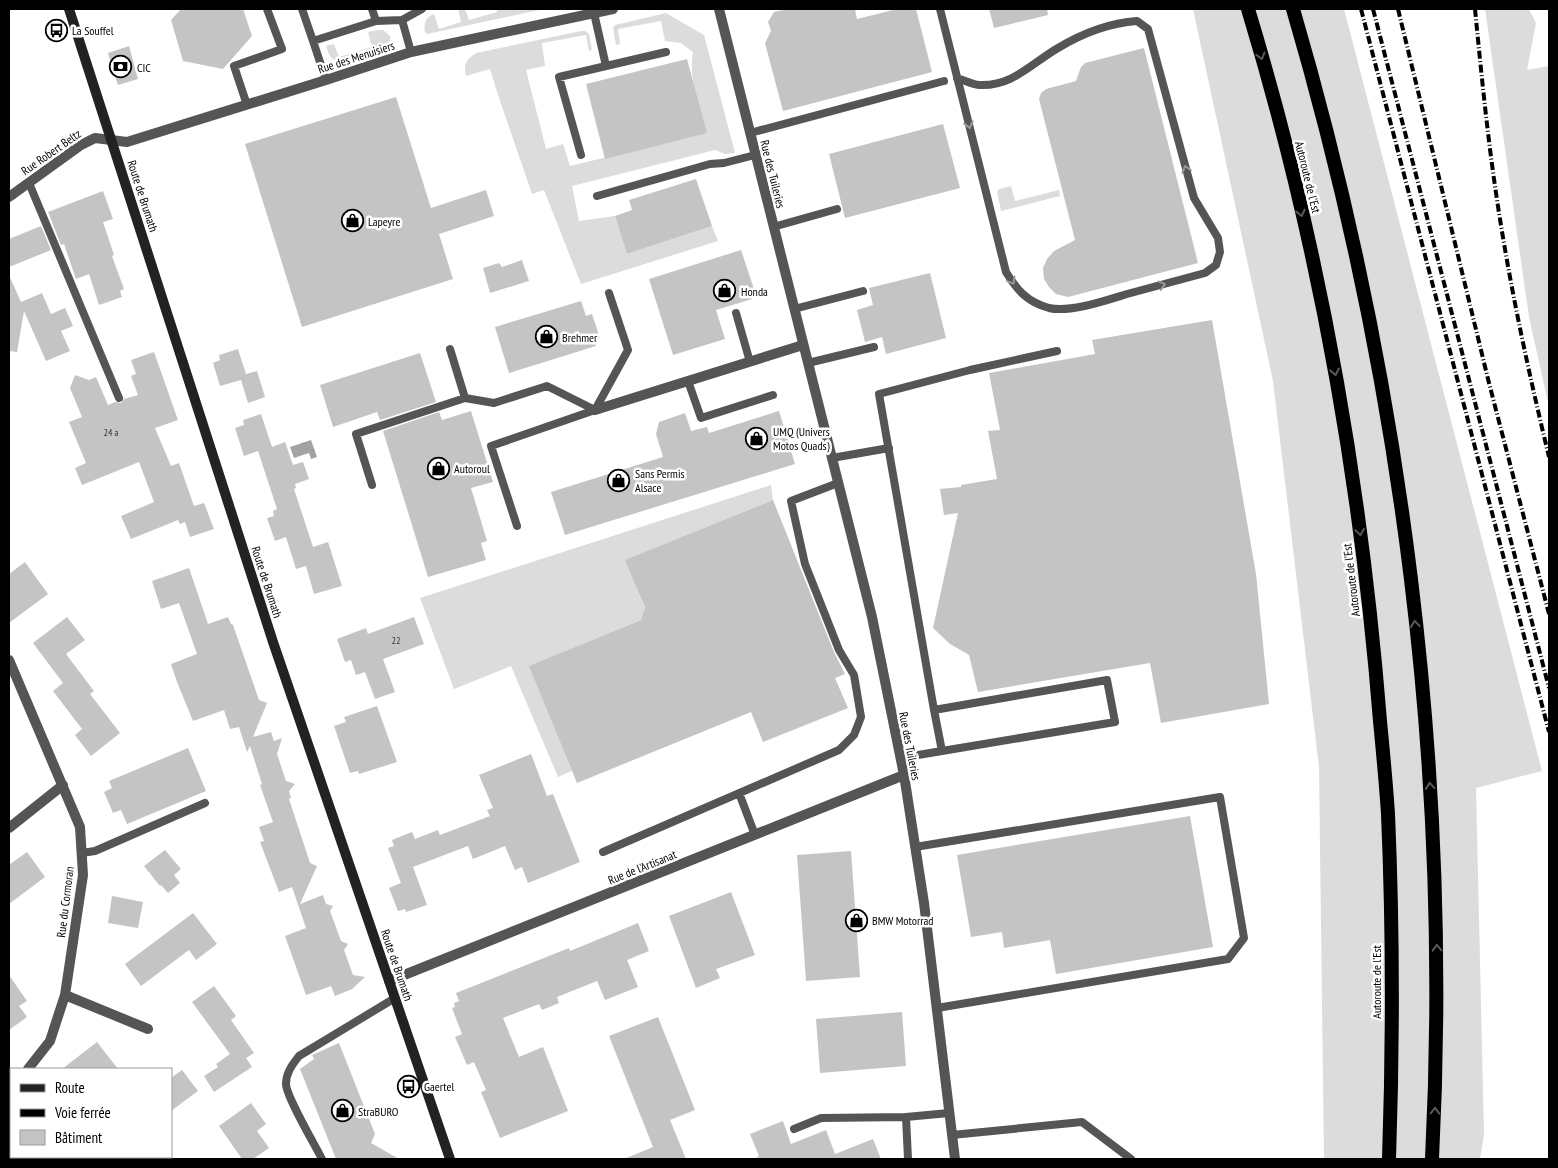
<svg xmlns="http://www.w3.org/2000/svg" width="1558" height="1168" font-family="'PT Sans Narrow',sans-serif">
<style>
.grass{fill:#dcdcdc}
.water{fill:url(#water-ripples)}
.building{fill:#c4c4c4}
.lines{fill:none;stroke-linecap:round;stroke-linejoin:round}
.trunk-casing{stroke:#dbdbdb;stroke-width:16}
.service{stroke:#555;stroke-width:8}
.minor{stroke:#555;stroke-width:10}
.tertiary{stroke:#555;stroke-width:10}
.secondary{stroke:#222;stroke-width:10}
.trunk{stroke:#000;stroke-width:14}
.rail{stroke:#000;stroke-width:4;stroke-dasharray:8 2.5 1 2.5;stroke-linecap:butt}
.oneway{stroke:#595959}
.oneway2{stroke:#999}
.labels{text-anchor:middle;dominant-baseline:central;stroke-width:5;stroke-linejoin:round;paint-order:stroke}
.number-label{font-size:10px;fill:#313131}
.poi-label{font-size:12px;fill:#000;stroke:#fff;text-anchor:start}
.street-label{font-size:12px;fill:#000;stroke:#fff}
</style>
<defs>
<pattern id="water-ripples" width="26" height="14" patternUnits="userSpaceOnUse" patternTransform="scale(1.25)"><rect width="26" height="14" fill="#a3a3a3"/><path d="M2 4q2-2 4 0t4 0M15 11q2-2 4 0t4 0" fill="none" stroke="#8b8b8b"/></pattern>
</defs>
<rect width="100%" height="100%" fill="#fff"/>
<path class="grass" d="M458,9h7l4,11 28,-8v-3h47l-117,25 -2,-2c-2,-8 1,-15 9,-18l5,15 22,-7z
M1193,9h151l198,762 -66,17 8,347 -4,24h-156l-5,-392 -46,-386z
M1485,9h44l7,14 -9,47 22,-4v341l-20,-90z
M666,13l38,22 31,118 -10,1 -10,-4 -143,36 7,35 36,-5 12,38 85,-28 6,15 -137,43 -37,-94 -12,4 -33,-96 -9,-29 -24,7c-3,-12 0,-16 10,-23l105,-22h4l4,3 3,16 -3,1 -3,-16 -44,8 3,23 -19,4 20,79 17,-5 7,22 136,-33c-6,-27 -18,-54 -13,-81l-12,-9 -16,-2 -4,-20 -43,8 2,15 -4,1 -3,-17 2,-3z
M378,30h5l7,6v5l-6,6 -44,14c-10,0 -11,-7 -14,-15l8,-2 5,13 33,-10 -4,-15z
M1011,186l4,15 44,-11 1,6 -59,15 -4,-19 2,-3z
M771,485l2,15 -147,60 22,57 -118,49 42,105 -14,6 -47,-111 -57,23 -34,-91z"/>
<path class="water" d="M311,440l6,17 -6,2 -2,-6 -15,5 -4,-11z"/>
<path class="building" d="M181,9h62l9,27 -29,33 -40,-8 -12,-41z
M789,9h66l2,10 40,-10h19l16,63 -149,39 -18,-68 6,-12 -3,-9 6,-10z
M989,9h58l1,6 -54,13z
M129,46l9,33 -20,6 -10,-32z
M1144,48l54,215 -130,34 -12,-3 -7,-7 -5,-8 -1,-11 4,-9 7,-8 21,-11 -36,-141 2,-6 5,-4 30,-8 5,-14 4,-4z
M687,59l20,74 -102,26 -19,-75z
M396,97l35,111 55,-18 8,26 -55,18 14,45 -151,48 -57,-183z
M943,124l17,64 -115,30 -16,-64z
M696,179l16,47 -85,28 -12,-38 17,-6 -3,-10z
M103,191l10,28 -10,3 11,33 -2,1 12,33 -4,2 2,6 -23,8 -10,-31 -13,5 -12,-35 -3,1 -13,-33z
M41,226l10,24 -42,17v-28z
M741,250l14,42 -3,7 -36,11 9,29 -52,16 -24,-76z
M522,260l7,21 -39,12 -7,-25 16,-5 3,4z
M930,273l16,65 -60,16 -4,-17 -17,5 -8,-32 16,-5 -4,-17z
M9,275l12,27 21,-9 9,21 14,-6 8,18 -12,5 9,20 -24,10 -22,-50 -7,41 -8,-1z
M581,301l5,15 6,-2 8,24 -6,2 2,6 -87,27 -14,-46z
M1212,320l44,254 13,130 -108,19 -11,-60 -172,29 -9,-37 -19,-11 -17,-16 25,-115 -14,2 -4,-26 21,-2v-2l36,-6 -9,-48 12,-1 -11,-57 106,-19 -3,-14z
M238,349l8,25 11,-3 8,26 -17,6 -7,-23 -21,6 -7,-23 7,-3 -1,-5z
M154,352l24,68 -23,8 16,38 8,-3 15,43 10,-3 10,26 -24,8 -5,-15 -5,2 -2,-4 -47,19 -10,-23 33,-14 -15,-40 -57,23 -7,-17 11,-5 -17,-41 13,-5 -12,-29 5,-13 14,5 7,-3 12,28 7,-3 6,1 3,-4 14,-4 -7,-19 5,-2 -5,-14z
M420,353l16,49 -56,18 -3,-8 -44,15 -13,-42z
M471,411l22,71 -22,6 16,53 -6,2 5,17 -58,17 -45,-146 56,-19 3,8z
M779,411l16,53 -230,71 -14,-43 112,-35 -7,-23 3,-12 26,-9 6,18 16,-4 2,6z
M261,414l11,33 13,-5 8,23 10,-3 6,17 -14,5 1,4 -2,1 19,58 15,-5 14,44 -28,8 -8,-28 -10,3 -10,-32 -11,4 -8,-23 7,-2 -1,-5 4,-2 -19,-58 -14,5 -9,-28 9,-3 -1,-5z
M773,500l61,152 11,22 -10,4 13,30 -85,34 -12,-30 -174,71 -48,-117 112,-46 4,-12 -20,-48z
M25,562l23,32 -39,29v-49z
M189,568l19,56 20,-7 3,7 2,1 26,75 8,3 -14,34 18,-5 3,9 8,-3 -5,16 9,27 9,3 -6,7 2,7 -2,1 21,64 7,3 -17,38 23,-9 3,9 7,2 -3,5 11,30 7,3 -4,6 9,25 12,2 -13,12 -17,7 -4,-10 -25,9 -21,-59 21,-8 -14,-41 -13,5 -19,-50 4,-1 -5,-14 14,-5 -13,-37 2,-1 -12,-38 -3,6 -8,-25 -9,2 -6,-19 -31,11 -16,-39 -6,-18 26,-10 -18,-51 -18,6 -9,-28z
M67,617l18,23 -19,14 28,37 -4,3 30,39 -29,23 -16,-21 7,-6 -29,-38 10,-8 -30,-40z
M414,617l10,27 -41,15 12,33 -20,7 -10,-27 -9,3 -5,-15 -6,2 -8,-23 29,-11 2,6z
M377,706l20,56 -38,12 -1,-3 -8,2 -16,-47 12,-4 -2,-5z
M188,748l18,43 -79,33 -6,-14 -8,3 -9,-21 8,-4 -3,-7z
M531,754l16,42 6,-2 27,68 -52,21 -6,-16 -7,3 -10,-24 -32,13 -5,-13 -55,21 14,38 -21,7 -1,-3 -7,2 -9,-23 12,-5 -13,-35 6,-2 -2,-6 20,-8 3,7 23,-9 2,5 50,-19 -3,-6 6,-2 -14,-33z
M1190,816l23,131 -157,27 -6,-34 -46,8 -2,-16 -31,5 -14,-82z
M165,850l16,19 -7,6 6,8 -12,10 -7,-8 -1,1 -16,-20z
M851,851l9,126 -54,4 -9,-126z
M27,852l18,25 -36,27v-39z
M731,892l24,63 -39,14 4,9 -24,10 -27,-72z
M112,896l31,6 -5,26 -30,-5z
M193,913l24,31 -21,16 -7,-10 -48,36 -16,-22z
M638,923l11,28 -22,9 11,27 -33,13 -8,-19 -40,16 2,6 -17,7 -3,-6 -36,14 16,39 24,-10 25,64 -68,27 -19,-46 5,-2 -12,-28 -7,3 -12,-28 7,-3 -10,-26 3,-1 -1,-4 5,-2 -3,-8 113,-45 1,3z
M9,975l18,26 -8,5 8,11 -18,13z
M214,986l22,30 -5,4 23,33 -8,5 6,9 -38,25 -10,-16 14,-9 -2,-3 14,-10 -38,-52z
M902,1012l4,54 -86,7 -4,-54z
M658,1017l37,93 -25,10 16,39h-62l29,-12 -44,-111z
M97,1042l21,27h-56z
M339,1043l36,91 -4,9 28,16h-63l-36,-90 14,-10 -2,-4z
M182,1070l16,21 -27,20v-33z
M251,1103l15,21 -9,7 12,17 -16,11h-11l-23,-33z
M783,1121l8,23 35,-14 9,24 38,-15 8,20h-126l4,-3 -9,-22z"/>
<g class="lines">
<defs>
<path id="trunk" d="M1248,9c70,231 113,471 132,712 3,31 6,62 8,93 5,115 5,230 1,345
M1293,9c109,372 159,763 139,1150"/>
</defs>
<use href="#trunk" class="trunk-casing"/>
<path class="service" d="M302,9l11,32
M372,9l4,12
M940,9l66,263c11,18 21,30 43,36 21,5 58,-8 78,-14 26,-7 52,-14 78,-21l11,-8 4,-13 -2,-14 -24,-40 -46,-169 -11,-8c-28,2 -54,12 -79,27 -26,15 -46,39 -79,37 -7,-1 -15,-5 -22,-7
M594,13l12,53
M411,52l-9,-32 20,-11
M326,80l-13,-39 63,-20 26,-1
M247,105l-13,-39 48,-17 -15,-40
M750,133l194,-52
M581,155l-22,-78 107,-25
M29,183l90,215
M597,196l113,-32 14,-1 31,-8
M773,227l64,-18
M794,309l69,-18
M736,313l14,49
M450,349l15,49
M808,363l66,-16
M688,381l13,37 72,-23
M832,458l57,-10
M372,485l-16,-51 109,-36 29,5 53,-17 48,24
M517,526l-26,-80 104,-36 33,-60 -19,-57
M934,710l173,-30 8,42 -173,29 -8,-41 -55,-316 91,-24 87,-19
M900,758l42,-7
M739,793l16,42
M915,847l305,-50 24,141 -16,21 -291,49
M603,852l236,-102 15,-15 7,-18 -7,-42 -15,-25 -34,-86 -14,-63 47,-18
M82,853l13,-2 110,-48
M794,1129l27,-11 85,-1
M952,1135l130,-13 49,37
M322,1159c-7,-14 -36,-63 -36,-75 0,-12 7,-20 13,-28l96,-58
M908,1159l-2,-42 43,-4"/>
<path class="minor" d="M9,197l72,-52 14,-7 32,4 199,-62 85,-28 202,-43
M595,410l208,-65
M9,660l71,167 3,48 -18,120 -15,46 -22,28
M9,828l54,-43
M389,981l515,-206
M65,995l83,34
M9,1088l2,-2"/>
<path class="tertiary" d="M719,9l153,608 32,158 20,128 31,256"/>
<path class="secondary" d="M69,9l204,633 177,517"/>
<use href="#trunk" class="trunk"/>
<path class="rail" d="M1361,9l188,723
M1373,9l176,679
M1398,9l91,374 60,231
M1475,9c6,61 12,123 21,184 13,89 32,177 53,264"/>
</g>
<defs><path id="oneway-chevron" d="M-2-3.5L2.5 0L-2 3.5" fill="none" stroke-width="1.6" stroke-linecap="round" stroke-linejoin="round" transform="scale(1.25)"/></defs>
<g class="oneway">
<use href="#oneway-chevron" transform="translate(1261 56) rotate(75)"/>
<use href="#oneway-chevron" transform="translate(1301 213) rotate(77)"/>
<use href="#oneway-chevron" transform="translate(1335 372) rotate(79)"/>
<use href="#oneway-chevron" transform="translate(1360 532) rotate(82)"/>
<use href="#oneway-chevron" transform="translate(1415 624) rotate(-96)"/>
<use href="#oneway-chevron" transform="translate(1430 786) rotate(-95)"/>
<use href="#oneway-chevron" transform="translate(1437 948) rotate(-92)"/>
<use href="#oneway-chevron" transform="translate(1435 1111) rotate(-88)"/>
</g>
<g class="oneway2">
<use href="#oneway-chevron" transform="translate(969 125) rotate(76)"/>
<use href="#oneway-chevron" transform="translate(1186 169) rotate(-105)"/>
<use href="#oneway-chevron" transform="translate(1012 281) rotate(59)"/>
<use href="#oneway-chevron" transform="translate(1162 285) rotate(-15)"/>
</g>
<defs>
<symbol id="bus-ring" viewBox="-11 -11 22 22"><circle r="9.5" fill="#fff" stroke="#000" stroke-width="1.5"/><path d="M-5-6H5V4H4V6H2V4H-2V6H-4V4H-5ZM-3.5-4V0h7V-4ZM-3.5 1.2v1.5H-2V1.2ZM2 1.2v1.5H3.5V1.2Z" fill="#000"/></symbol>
<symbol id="bank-ring" viewBox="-11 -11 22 22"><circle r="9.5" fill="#fff" stroke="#000" stroke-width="1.5"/><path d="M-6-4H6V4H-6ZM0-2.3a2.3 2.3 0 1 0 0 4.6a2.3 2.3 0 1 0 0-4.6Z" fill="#000"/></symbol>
<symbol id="shop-ring" viewBox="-11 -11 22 22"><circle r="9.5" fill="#fff" stroke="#000" stroke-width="1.5"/><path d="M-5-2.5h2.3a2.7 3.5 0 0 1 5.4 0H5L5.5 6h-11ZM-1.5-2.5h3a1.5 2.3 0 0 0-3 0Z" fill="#000"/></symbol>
</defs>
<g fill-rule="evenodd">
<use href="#bus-ring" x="44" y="18" width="25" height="25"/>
<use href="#bank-ring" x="108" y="54" width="25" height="25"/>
<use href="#shop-ring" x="340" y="208" width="25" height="25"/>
<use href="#shop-ring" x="712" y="278" width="25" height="25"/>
<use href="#shop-ring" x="534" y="324" width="25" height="25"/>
<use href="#shop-ring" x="744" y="426" width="25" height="25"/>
<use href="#shop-ring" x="426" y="456" width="25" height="25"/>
<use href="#shop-ring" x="606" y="468" width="25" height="25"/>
<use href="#shop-ring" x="844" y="908" width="25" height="25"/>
<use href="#bus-ring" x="396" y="1074" width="25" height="25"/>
<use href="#shop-ring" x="330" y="1098" width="25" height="25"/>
</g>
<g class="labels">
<g class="number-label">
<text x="111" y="432">24 a</text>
<text x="396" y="640">22</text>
</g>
<g class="poi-label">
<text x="72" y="30">La Souffel</text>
<text x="137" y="67">CIC</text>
<text x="368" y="221">Lapeyre</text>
<text x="741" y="291">Honda</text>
<text x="562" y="337">Brehmer</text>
<text x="773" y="431">UMQ (Univers<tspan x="773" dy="14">Motos Quads)</tspan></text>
<text x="454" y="468">Autoroul</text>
<text x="635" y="473">Sans Permis<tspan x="635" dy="14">Alsace</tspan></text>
<text x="872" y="920">BMW Motorrad</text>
<text x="424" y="1086">Gaertel</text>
<text x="358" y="1111">StraBURO</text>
</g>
<g class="street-label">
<text transform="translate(356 57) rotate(-18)">Rue des Menuisiers</text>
<text transform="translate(51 152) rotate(-35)">Rue Robert Beltz</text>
<text transform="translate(773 174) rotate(76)">Rue des Tuileries</text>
<text transform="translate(1308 177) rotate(76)">Autoroute de l’Est</text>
<text transform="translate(143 196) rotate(72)">Route de Brumath</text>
<text transform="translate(1351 580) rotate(-97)">Autoroute de l’Est</text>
<text transform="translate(267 582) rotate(72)">Route de Brumath</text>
<text transform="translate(910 746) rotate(79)">Rue des Tuileries</text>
<text transform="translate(642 867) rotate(-22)">Rue de l'Artisanat</text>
<text transform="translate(65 902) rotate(-83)">Rue du Cormoran</text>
<text transform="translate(397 965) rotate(71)">Route de Brumath</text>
<text transform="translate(1376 982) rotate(-90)">Autoroute de l’Est</text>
</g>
</g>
<rect width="1558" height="1168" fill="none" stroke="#000000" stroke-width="20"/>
<rect x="10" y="1068" width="162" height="90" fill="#ffffff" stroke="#999999"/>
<rect x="20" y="1084" width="25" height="8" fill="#222222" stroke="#999999"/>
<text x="55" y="1093" font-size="15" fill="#000000">Route</text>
<rect x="20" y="1109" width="25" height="8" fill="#000000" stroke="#999999"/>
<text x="55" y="1118" font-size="15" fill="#000000">Voie ferrée</text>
<rect x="20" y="1130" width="25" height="15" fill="#c4c4c4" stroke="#999999"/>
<text x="55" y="1143" font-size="15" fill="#000000">Bâtiment</text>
</svg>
